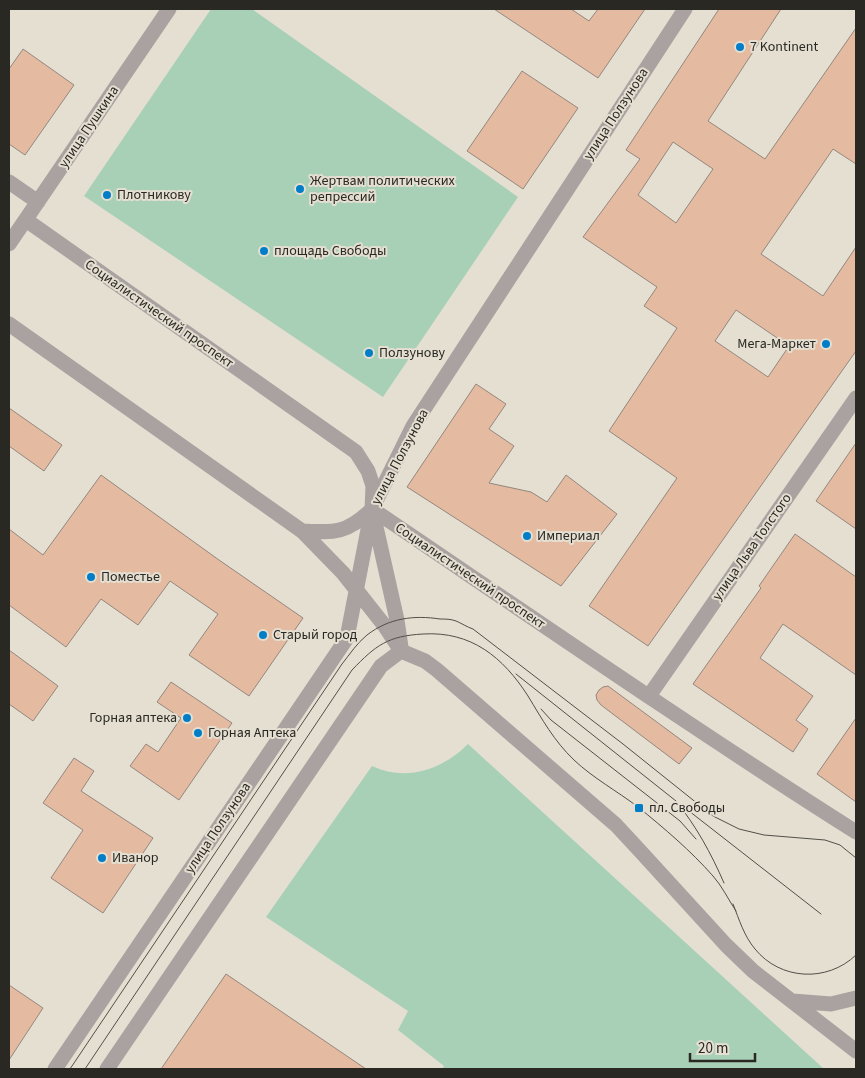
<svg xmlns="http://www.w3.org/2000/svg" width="865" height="1078" font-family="'Source Sans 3',sans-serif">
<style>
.green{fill:#a8d0b7}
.building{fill:#e4bba0;stroke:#93877f;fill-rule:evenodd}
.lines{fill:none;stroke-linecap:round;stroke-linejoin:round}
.minor{stroke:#a9a2a1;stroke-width:15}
.tertiary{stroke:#a9a2a1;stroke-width:15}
.tram{stroke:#524f48;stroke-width:1}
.poi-dot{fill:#017ec7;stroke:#e5dfd2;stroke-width:2}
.labels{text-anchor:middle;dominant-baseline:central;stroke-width:4;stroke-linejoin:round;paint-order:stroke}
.poi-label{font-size:14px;fill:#2a2823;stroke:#e5dfd2;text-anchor:start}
.street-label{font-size:14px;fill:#2a2823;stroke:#e5dfd2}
</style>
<rect width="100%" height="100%" fill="#e5dfd2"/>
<path class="green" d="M211,9h41l266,188 -135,200 -299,-201z
M468,744l356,325h-382l2,-3 -46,-36 10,-19 -142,-94 106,-151c34,16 70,4 96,-22z"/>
<path class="building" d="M494,9h77l18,12 9,-12h47l-47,69z
M719,9h62l-73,112 57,38 91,-131v136l-23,-15 -72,105 62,42 33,-49v104l-208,295 -59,-40 88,-128 -68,-47 68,-103 -33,-22 13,-19 -74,-50 57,-78 -14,-9zM673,142l40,27 -37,54 -38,-28zM736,310l53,36 -21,31 -53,-36z
M23,49l51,36 -49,70 -16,-11v-75z
M522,71l56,37 -55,81 -56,-38z
M476,384l30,20 -17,25 25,17 -25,37 42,9 16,10 19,-27 51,39 -56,72 -154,-99z
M9,408l53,37 -18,26 -35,-25z
M856,443v86l-40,-28z
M101,475l118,85 84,58 -54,78 -60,-41 29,-41 -48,-33 -32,44 -37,-26 -35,48 -57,-42v-76l34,26z
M795,534l61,43v98l-73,-51 -23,34 53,38 -17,24 12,9 -15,23 -100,-68 68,-96 -2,-2z
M9,650l49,36 -25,35 -24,-17z
M171,682l61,41 -53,77 -49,-34 16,-22 12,8 23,-34 -24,-16z
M608,686l84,62 -13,16 -78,-59 -4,-5 -1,-5 3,-5 4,-3z
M856,718v84l-39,-28z
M74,758l20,13 -13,20 72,47 -50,75 -52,-35 32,-48 -40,-27z
M226,974l140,95h-205z
M9,985l34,23 -34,52z"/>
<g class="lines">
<path class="minor" d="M649,696l207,-298"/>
<path class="tertiary" d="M9,182l29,20
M26,220l330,232 12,19 5,15 -1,23 25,111 4,27
M9,244l160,-235
M9,324l293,207 41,42 41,52 17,26 24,10 12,9 179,155 25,27 85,93 27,26 103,80
M372,509c161,109 320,219 484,323
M302,531c33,2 46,2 70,-22
M793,1001l38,3 25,-6
M55,1069l292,-431 25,-129 41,-83 272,-417
M107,1069l274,-403 20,-15"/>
<path class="tram" d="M516,674l160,127c20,25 35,52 48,82
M541,709l10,11 129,101 16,18
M689,811l132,103
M733,904c6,15 11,32 22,45 25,31 72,34 101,6
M70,1069l272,-405c8,-10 15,-21 25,-29 22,-17 47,-20 73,-16 5,0 11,0 16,2 5,2 11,6 17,8l150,115 90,72 26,13 25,6 61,5 15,5 16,13
M85,1069l267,-399c24,-25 36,-34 71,-36 48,-3 80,23 105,62 14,23 26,45 46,64 19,18 43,31 64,47 26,21 53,44 75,69 9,10 15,23 23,35"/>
</g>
<g class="poi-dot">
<circle cx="740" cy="47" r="5"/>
<circle cx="300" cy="189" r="5"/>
<circle cx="107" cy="195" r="5"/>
<circle cx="264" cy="251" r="5"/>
<circle cx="826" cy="344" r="5"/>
<circle cx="369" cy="353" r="5"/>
<circle cx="527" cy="536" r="5"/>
<circle cx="91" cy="577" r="5"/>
<circle cx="263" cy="635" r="5"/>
<circle cx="187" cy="718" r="5"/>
<circle cx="198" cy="733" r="5"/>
<rect x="634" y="803" width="10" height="10" rx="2.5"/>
<circle cx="102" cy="858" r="5"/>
</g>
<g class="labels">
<g class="poi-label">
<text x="750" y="47">7 Kontinent</text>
<text x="310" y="181">Жертвам политических<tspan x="310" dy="16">репрессий</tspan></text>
<text x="117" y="195">Плотникову</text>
<text x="274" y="251">площадь Свободы</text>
<text x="816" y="344" text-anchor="end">Мега-Маркет</text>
<text x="379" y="353">Ползунову</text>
<text x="537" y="536">Империал</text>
<text x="101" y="577">Поместье</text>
<text x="273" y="635">Старый город</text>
<text x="177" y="718" text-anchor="end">Горная аптека</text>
<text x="208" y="733">Горная Аптека</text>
<text x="649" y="808">пл. Свободы</text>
<text x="112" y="858">Иванор</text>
</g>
<g class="street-label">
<text transform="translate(616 114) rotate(-57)">улица Ползунова</text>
<text transform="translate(89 127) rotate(-56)">улица Пушкина</text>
<text transform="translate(159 314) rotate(35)">Социалистический проспект</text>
<text transform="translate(400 457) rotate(-62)">улица Ползунова</text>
<text transform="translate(752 547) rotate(-55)">улица Льва Толстого</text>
<text transform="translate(470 576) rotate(34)">Социалистический проспект</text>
<text transform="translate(218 828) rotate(-56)">улица Ползунова</text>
</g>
</g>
<rect width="865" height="1078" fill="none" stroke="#2a2823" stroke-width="20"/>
<path d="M690 1053v8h65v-8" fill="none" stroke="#2a2823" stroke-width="2.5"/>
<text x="698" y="1053" font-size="15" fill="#2a2823" stroke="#e5dfd2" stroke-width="4" paint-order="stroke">20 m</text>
</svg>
